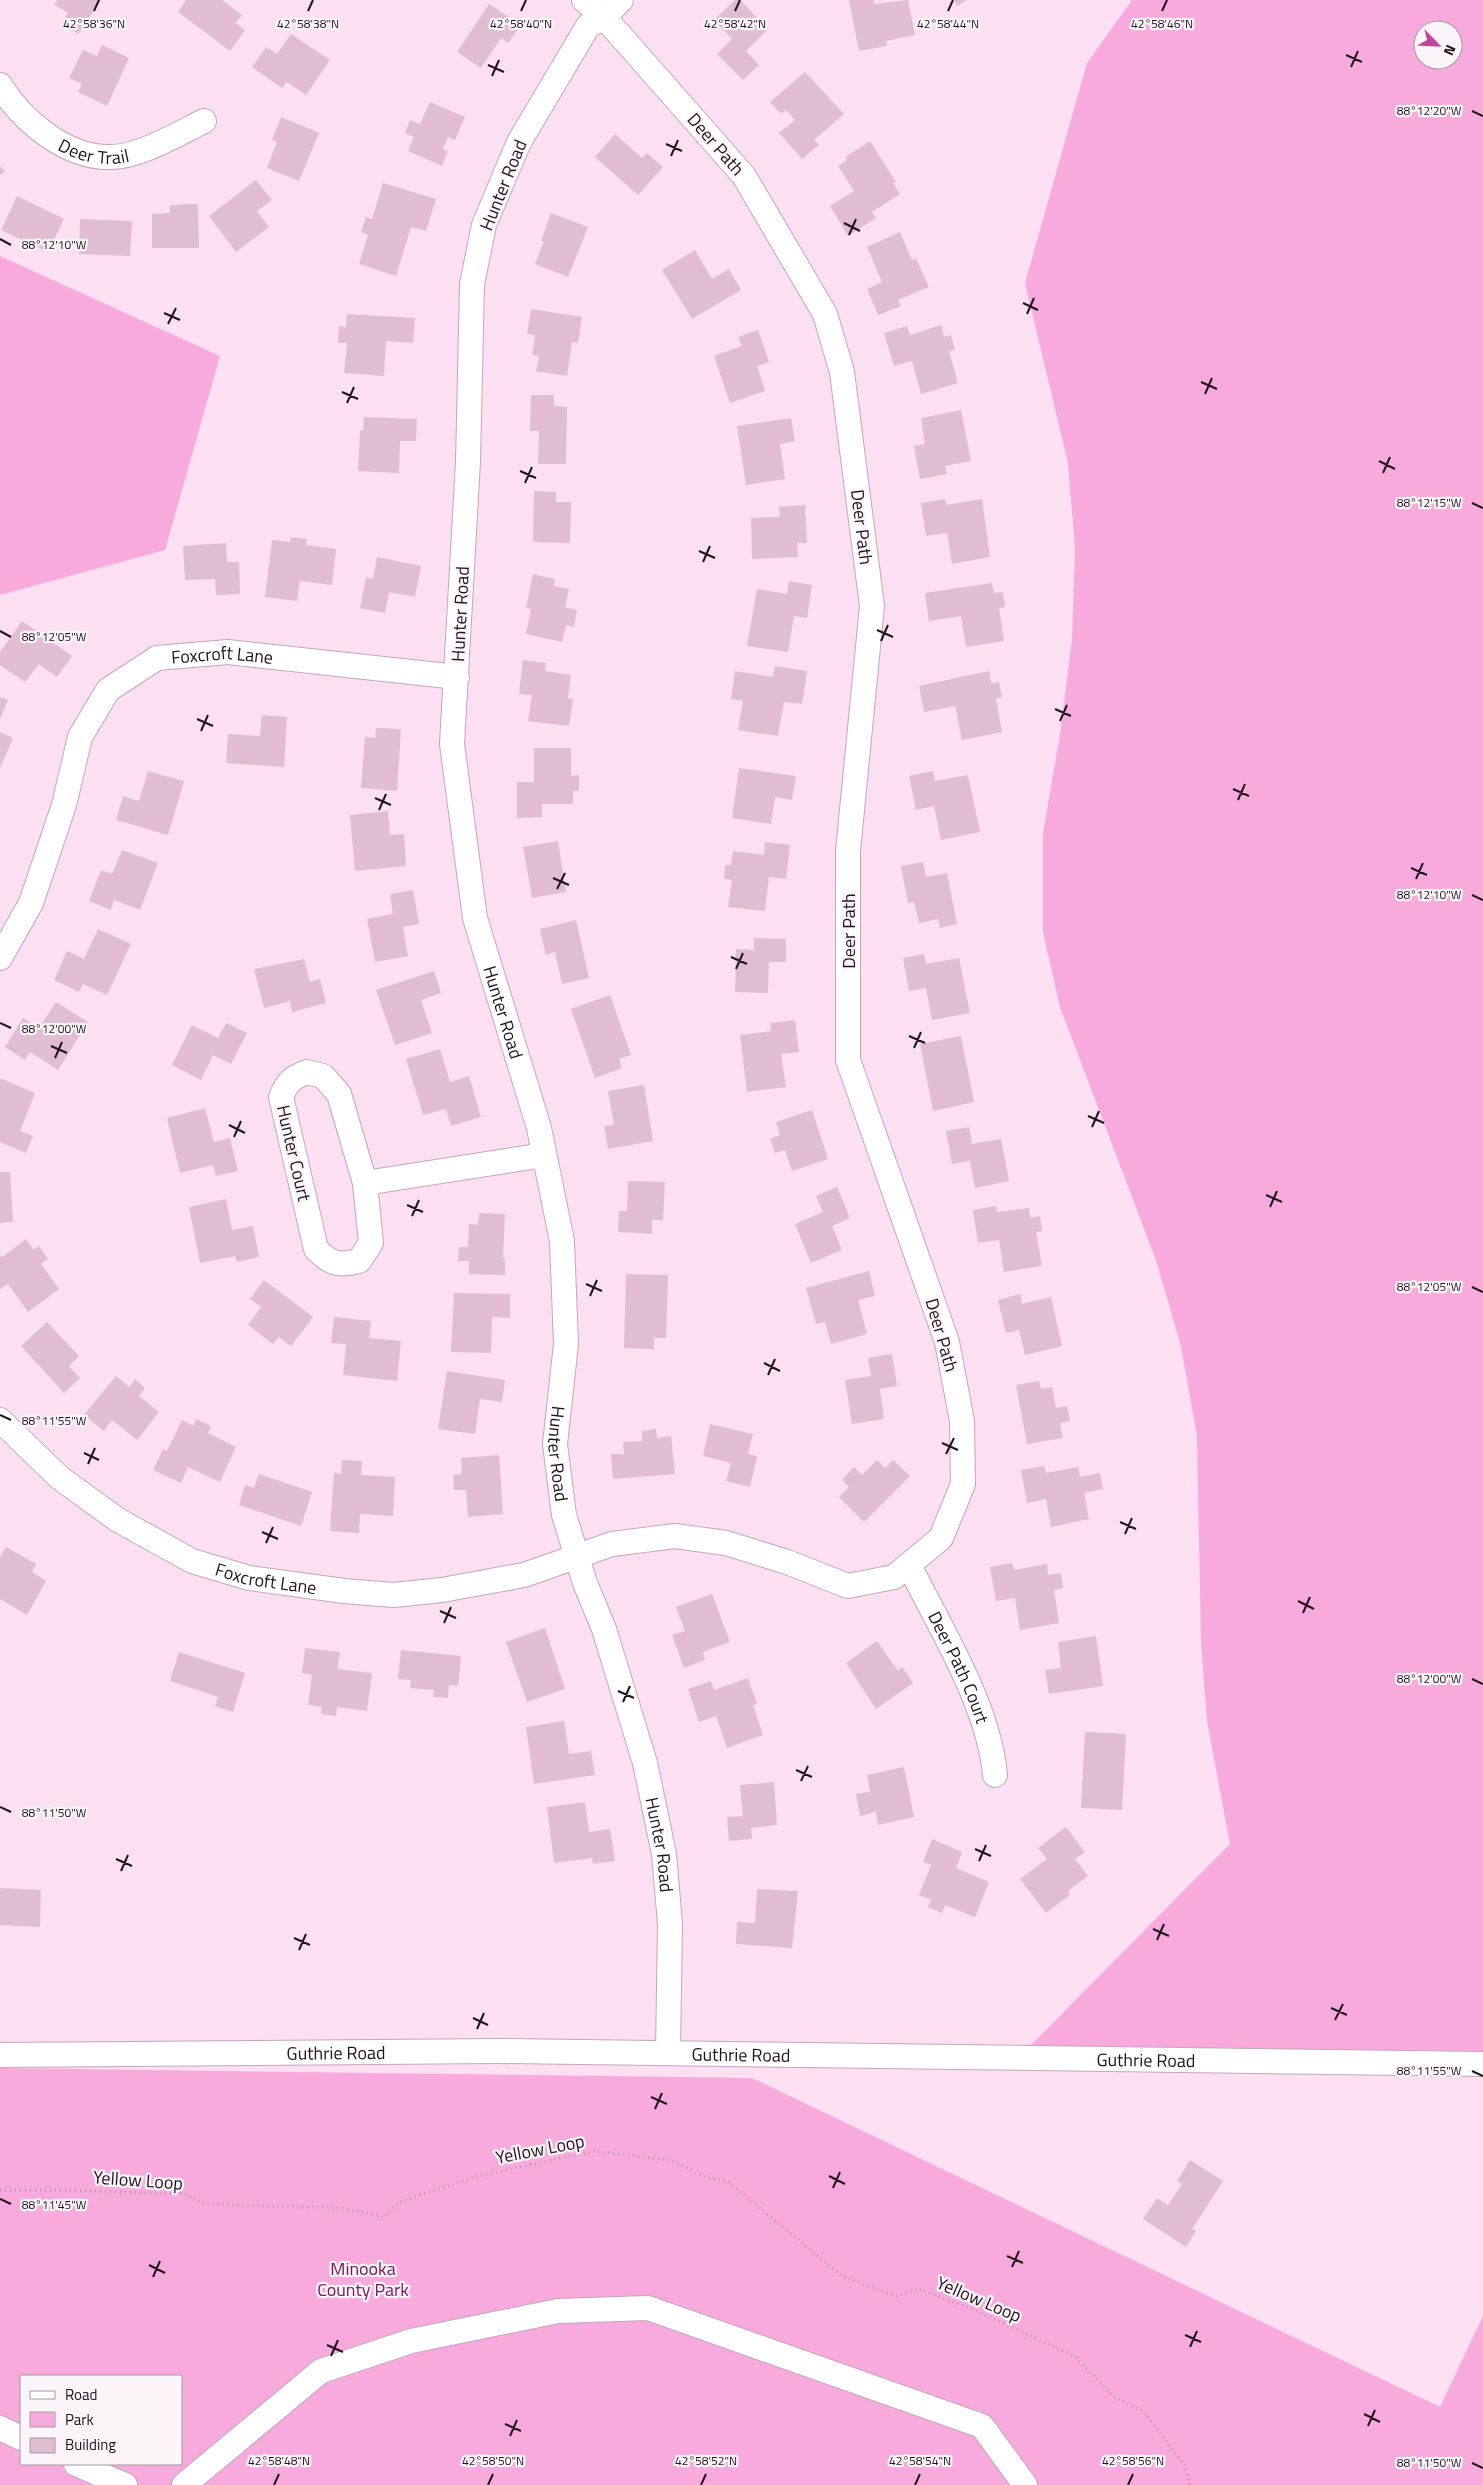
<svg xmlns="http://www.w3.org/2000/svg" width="1483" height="2485" font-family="'Titillium Web',sans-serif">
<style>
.green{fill:#f7aadb;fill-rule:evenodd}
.building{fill:#e0bdd2}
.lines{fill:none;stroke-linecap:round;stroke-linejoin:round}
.minor-casing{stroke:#c6a5b9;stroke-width:26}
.path{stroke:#b29ba8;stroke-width:3;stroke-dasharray:1 4;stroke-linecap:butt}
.minor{stroke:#fff;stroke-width:24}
.ticks{fill:none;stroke:#20141c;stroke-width:2}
.labels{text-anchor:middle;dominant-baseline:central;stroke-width:4.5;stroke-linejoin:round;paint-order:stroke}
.street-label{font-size:18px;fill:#20141c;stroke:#fbf4f8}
.park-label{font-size:18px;fill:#73165a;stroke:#fbf4f8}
.ticks-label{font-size:12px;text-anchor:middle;fill:#20141c;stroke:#fbf4f8;stroke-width:4.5;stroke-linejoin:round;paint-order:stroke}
</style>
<rect width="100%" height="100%" fill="#fcdff0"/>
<path class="green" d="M1132,0h351v2051l-453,-5 200,-202 -23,-123 -6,-78 -4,-207 -16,-90 -25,-86 -96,-253 -17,-75v-99l18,-104 11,-90 3,-91 -7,-85 -43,-180 62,-220zM1423,30h30v30h-30z
M0,256l220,100 -55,194 -165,45z
M0,2068l752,10 688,329 43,-91v169h-1483zM21,2376h160v88h-160z"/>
<path class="building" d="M57,0h44l-23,34 -17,-11 7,-10 -14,-9z
M186,0h36l20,15 -7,8 10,7 -15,21 -52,-39z
M735,0h5l28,29 -22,22 13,14 -16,15 -26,-26 15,-15 -18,-19z
M849,0h25v4l34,-4 7,35 -29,6 1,5 -28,5z
M954,0h13l-10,6z
M489,4l32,21 -13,18 -7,-5 -20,30 -24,-16z
M291,34l39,26 -24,35 -19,-13 -5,6 -30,-21 14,-20 11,7z
M102,45l27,13 -22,48 -29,-14 4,-8 -13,-6 14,-28 14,6z
M805,72l39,42 -30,26 5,5 -17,14 -23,-26 16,-13 -9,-10 -5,4 -11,-12z
M430,102l35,15 -10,23 -7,-3 -5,12 5,2 -6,15 -34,-15 6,-14 -9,-4 5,-13 10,4z
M281,117l38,16 -20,48 -32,-13 10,-26 -5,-2z
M615,134l27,24 5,-5 16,14 -25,28 -43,-38z
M870,141l26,41 -3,1 7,11 -28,18 4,6 -28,18 -18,-30 24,-15 -16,-25 9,-6 -2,-3z
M0,166l5,5 -5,4z
M256,180l16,20 -15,11 12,16 -33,25 -27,-36z
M383,183l53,16 -10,32 -15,-4 -15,49 -37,-12 9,-29 -7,-3 5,-15 6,2z
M17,196l47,23 -16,33 -47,-22z
M198,204l1,44h-47v-34l18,-1v-8z
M551,213l37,14 -20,50 -33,-13 9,-22 -3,-1z
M80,219l52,2 -2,35 -51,-2z
M900,232l12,28 4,-2 13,29 -31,13 3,6 -23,9 -11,-26 15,-7 -15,-35z
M695,250l17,29 17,-10 12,21 -49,29 -30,-49z
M531,309l51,8 -4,26 -6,-1 -5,34 -31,-5 3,-15 -7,-1 3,-20 -8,-1z
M347,314l68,4 -2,25 -27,-2 -2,35 -40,-3 3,-30h-9l1,-17 7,1z
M941,325l3,12 7,-2 4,15 -6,1 9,32 -37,11 -9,-33 -18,5 -10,-33 23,-7 3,9z
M758,330l11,32 -12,4 8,25 -35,12 -16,-47 28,-10 -4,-9z
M531,395h23v11l13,1 -1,57h-28l1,-33h-9z
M961,410l10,51 -26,5 2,8 -27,5 -6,-33 11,-2 -4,-26z
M364,417l53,2 -1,22h-16l-1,32 -41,-2 2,-41 3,1z
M791,418l4,23 -15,3 5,35 -39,6 -9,-59z
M534,491l22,1v10h15l-1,41 -37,-1z
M945,499l1,6 36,-6 8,58 -38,7 -5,-31 -21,3 -5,-33z
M805,505l2,38h-10l1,14 -46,2 -1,-41 29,-1 -1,-10z
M291,537l16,2 -1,6 30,4 -4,36 -32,-4 -3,20 -32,-4 7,-57 18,2z
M226,543l1,19h12l1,32 -24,1 -1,-16 -30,1 -2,-34z
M377,557l44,9 -6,31 -26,-5 -4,21 -25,-5 6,-30 7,1z
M533,574l22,5 -1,7 15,3 -4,18 12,3 -3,17 -8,-2 -4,17 -36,-8 5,-25 -5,-1z
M789,581l23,4 -5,33 -13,-2 -6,36 -41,-6 10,-57 30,5z
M992,583l2,10 9,-1 2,15 -6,1 5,33 -38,6 -5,-31 -32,5 -4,-28z
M22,621l50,35 -15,21 -18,-13 -14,18 -25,-17v-13z
M523,660l23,3 -1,8 26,4 -3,23 5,1 -4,27 -41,-5 4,-26 -13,-1z
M775,666l32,5 -5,33 -18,-2 -6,34 -40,-6 5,-29 -12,-2 4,-28 38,6z
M989,671l2,12 8,-1 3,15 -6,2 6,33 -40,8 -7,-34 -31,6 -5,-26z
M0,697l8,3 -8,19z
M262,715l25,2 -3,50 -58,-4 2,-29 32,2z
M376,728l25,1 -4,62 -36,-3 4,-51 10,1z
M0,732l13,6 -13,30z
M534,748h37v28l8,-1v16h-6v13h-31v13l-25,1v-36h17z
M739,768l57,8 -4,24 -17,-3 -4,27 -39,-6z
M148,771l36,10 -16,54 -52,-15 7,-24 16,5z
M933,771l2,10 33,-6 12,57 -39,8 -7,-34 -18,4 -7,-34z
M388,811l2,24 14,-1 2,32 -51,5 -5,-56z
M558,841l8,51 -34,6 -9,-51z
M765,842l25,3 -4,34 -17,-2 -4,34 -37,-4 4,-27 -8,-1 1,-14h6l2,-14 31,4z
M122,850l36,13 -18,47 -26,-10 -3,10 -22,-9 12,-31 11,4z
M923,862l3,15 21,-4 10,51 -17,4 -2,-9 -19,4 -5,-21 -6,1 -7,-37z
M413,890l6,34 -16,3 5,29 -33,6 -8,-43 26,-5 -3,-20z
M576,920l13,58 -27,6 -7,-32 -9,3 -6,-26z
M98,929l33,15 -24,51 -24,-11 -4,8 -25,-12 13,-29 17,8z
M754,938l32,1v23h-17l-1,31 -33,-1 1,-43 18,1z
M924,954l2,10 33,-6 11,55 -38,7 -6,-32 -17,3 -6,-33z
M304,959l6,23 10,-3 6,24 -34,9 -2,-11 -26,7 -10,-39z
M434,971l7,22 -20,7 11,33 -37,12 -19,-55z
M610,995l21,60 -12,4 3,9 -27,10 -24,-69z
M56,1002l32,20 -30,48 -28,-18 -5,8 -20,-13 18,-29 16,10z
M795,1020l4,32 -18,2 5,33 -39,5 -7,-57 31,-4 -1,-8z
M226,1023l21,10 -16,31 -18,-9 -12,25 -29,-15 20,-40 26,13z
M961,1036l13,66 -41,9 -13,-67z
M440,1049l10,33 19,-6 12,41 -30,9 -5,-17 -23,6 -17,-56z
M0,1078l35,15 -15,38 13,5 -7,17 -26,-11z
M644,1085l9,56 -45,8 -4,-23 10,-1 -6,-34z
M205,1108l9,34 16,-4 8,33 -22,5 -3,-11 -33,8 -13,-55z
M812,1110l16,49 -36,12 -7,-21 -10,3 -5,-14 10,-4 -4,-13z
M969,1127l3,17 29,-5 8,42 -34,7 -5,-27 -18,3 -6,-33z
M0,1172h10l3,50 -13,1z
M628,1181l37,1 -2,38h-11v14l-34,-2 1,-21h8z
M837,1187l13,31 -18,8 10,24 -31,13 -16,-39 28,-12 -7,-16z
M226,1199l6,31 21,-4 6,31 -22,5 -2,-6 -35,7 -11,-56z
M996,1206l1,6 32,-4 1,10 10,-2 2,15 -6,1 6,34 -38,6 -5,-32 -21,3 -5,-33z
M479,1213l26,1 -2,44h2v17l-36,-1v-13h-11l1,-14h9l1,-23 9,1z
M26,1239l8,11 5,-4 9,13 -7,5 18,25 -31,23 -20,-28 -8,5v-34l2,2z
M869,1271l6,25 -17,4 9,34 -36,10 -6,-22 -9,2 -10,-36z
M626,1274l42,1 -2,63h-12v11l-30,-1z
M264,1280l49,37 -22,29 -12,-9 -6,7 -25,-19 13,-18 -11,-8z
M454,1293l56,1v24l-18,-1 -1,36 -40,-1z
M1020,1294l2,10 29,-7 11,49 -37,9 -6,-25 -13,3 -8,-33z
M334,1317l37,4 -2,17 32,3 -4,40 -54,-6 3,-31 -15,-1z
M47,1322l32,34 -10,10 11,12 -16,15 -43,-47z
M892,1354l5,32 -17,3 4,30 -32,5 -7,-44 26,-4 -3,-18z
M447,1371l58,9 -3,22 -22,-3 -5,35 -37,-5z
M116,1376l13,11 6,-8 10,9 -6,8 20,16 -22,28 -25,-20 -8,11 -20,-16z
M1039,1381l2,8 11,-2 4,21 11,-2 3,15 -10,2 3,15 -36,6 -11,-59z
M196,1419l15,7 -3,7 28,14 -16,35 -32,-15 -7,16 -28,-13 10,-21 4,2 15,-31 11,6z
M710,1424l43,10 -5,20 9,2 -7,31 -24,-6 5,-18 -28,-7z
M656,1429l1,9 14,-2 4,38 -62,5 -2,-25h13l-1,-12 19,-1v-10z
M499,1455l4,59 -35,3 -2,-27h-12l-1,-15 9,-1 -1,-16z
M342,1460l20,1 -1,14 34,2 -2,39 -33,-2 -1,19 -29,-2 4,-58 7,1z
M877,1460l8,8 8,-8 17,16 -46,46 -25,-25 10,-10 -7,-7 12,-13 8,8z
M1044,1466l2,7 32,-6 2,10 20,-4 3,16 -19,4 5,26 -38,8 -5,-28 -19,4 -6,-33z
M259,1474l53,18 -11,34 -62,-21 6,-20 9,3z
M6,1547l30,17 -4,8 14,9 -19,34 -27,-16v-42z
M1012,1563l2,7 33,-6 1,11 13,-2 2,15 -9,2 5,33 -39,7 -5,-32 -19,3 -6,-34z
M712,1594l18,48 -27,10 2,8 -21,8 -12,-33 13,-4 -9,-24z
M545,1628l20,61 -38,13 -21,-60z
M1096,1636l7,50 -54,8 -4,-24 16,-2 -3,-26z
M877,1641l21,30 4,-4 11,16 -37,26 -30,-46z
M305,1648l35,4 -3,17 35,4 -5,38 -30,-4 -1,9 -15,-2 1,-7 -14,-2 4,-30 -10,-2z
M401,1650l60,6 -3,30 -9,-1 -1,13 -15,-1 1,-7 -24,-2 1,-8 -13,-1z
M179,1652l66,21 -12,39 -18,-6 3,-9 -48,-16z
M748,1678l9,26 -4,1 10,30 -36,13 -11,-32 -17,6 -11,-33 23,-8 3,9z
M564,1721l5,33 22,-3 4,24 -61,9 -8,-57z
M1085,1732l41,2 -4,76 -41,-2z
M904,1767l10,50 -36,8 -2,-13 -16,4 -4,-22 14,-2 -3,-17z
M774,1782l3,43 -26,3 1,11 -23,2 -2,-24 16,-1 -3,-31z
M585,1802l4,30 21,-3 5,32 -22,3 -1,-6 -38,5 -7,-56z
M1066,1827l19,25 -10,7 13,17 -20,15 2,4 -24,18 -26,-34 27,-20 -9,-11z
M932,1839l30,13 -6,16 33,14 -14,35 -30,-12 -3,8 -14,-6 3,-7 -12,-5 12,-30 -8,-3z
M0,1888l41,2 -1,37 -40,-2z
M757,1889l41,2 -6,57 -56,-4 1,-22 18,1z
M1190,2160l33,21 -31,48 4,2 -10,16 -43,-28 14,-21 11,7 14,-21 -5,-3z"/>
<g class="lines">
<defs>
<g id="minor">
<path id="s1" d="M621,0l-17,17 -16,9 -69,116 -35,83 -12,59 -4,178 -16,282 23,174 64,210 23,113 4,103 -11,100 9,71 21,68 19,46 41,134 19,91 6,70 -2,128"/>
<path id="s2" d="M0,85c22,36 67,74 112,72 29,-1 66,-23 92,-36"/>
<path id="s3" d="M0,958l31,-55 33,-98 16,-68 28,-47 49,-32 71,-6 229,25"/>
<path d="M307,1072l16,4 16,18 26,89 6,60 -12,18c-22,5 -28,3 -43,-12l-35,-152c6,-15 12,-20 26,-25z"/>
<path d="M365,1183l179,-28"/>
<path id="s4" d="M0,1420l60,58 58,42 74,41 57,17 95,13 50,4 48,-5 82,-15 88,-31 63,-8 51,7 61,19 61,24 46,-9 47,-39 22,-54 -1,-63 -15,-79 -99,-282v-209l24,-245 -30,-234 -17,-58 -81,-138 -140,-159 -20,-17"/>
<path id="s5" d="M909,1565c31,63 80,140 86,210"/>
<path id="s6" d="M0,2055l499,-4 984,13"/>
<path d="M0,2428l21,10"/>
<path d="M76,2464l49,21"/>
<path d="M184,2485l137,-114 90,-30 147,-30 90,-3 334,118 43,59"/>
</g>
</defs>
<use href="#minor" class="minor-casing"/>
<path class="path" d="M0,2190h63l123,4 19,10 138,4 41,9 16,-15 78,-26 116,-25 76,9 38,18 19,3 115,95 55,20 21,-7 54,20 102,47 40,41 29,14 43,56 3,18"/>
<use href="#minor" class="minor"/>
</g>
<path class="ticks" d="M94,11l5,-11M308,11l5,-11M521,11l5,-11M735,11l5,-11M948,11l5,-11M1162,11l5,-11M1346,55l16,7M488,65l16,7M1351,67l7,-16M492,76l7,-16M1472,111l11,5M666,144l16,7M671,156l7,-16M844,223l16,8M849,235l7,-16M0,239l11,6M1023,303l15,7M164,313l16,7M1027,314l7,-16M168,324l8,-16M1201,382l16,7M342,392l16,7M1205,394l7,-16M347,403l7,-16M1379,461l16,8M520,471l16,7M1383,473l7,-16M525,483l7,-16M1472,503l11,5M699,551l16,7M703,562l7,-16M877,630l16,7M0,631l11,6M881,641l7,-16M1055,709l16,7M197,719l16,7M1060,721l7,-16M201,731l7,-16M1233,789l16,7M375,798l16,7M1238,800l7,-16M379,810l7,-16M1411,868l16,7M553,878l16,7M1416,879l7,-16M557,889l8,-16M1472,895l11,5M731,957l16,7M736,969l7,-16M0,1023l11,5M909,1036l16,7M51,1046l16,7M914,1048l7,-16M55,1058l7,-16M1088,1116l16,7M229,1125l16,8M1092,1127l7,-16M234,1137l7,-16M1266,1195l16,7M407,1205l16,7M1270,1207l7,-16M412,1216l7,-16M586,1284l16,7M1472,1287l11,5M590,1296l7,-16M764,1363l16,8M768,1375l7,-16M0,1415l11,5M942,1443l16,7M84,1453l15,7M946,1454l8,-16M88,1464l7,-16M1120,1522l16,7M262,1532l16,7M1125,1534l7,-16M266,1543l7,-16M1298,1601l16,8M440,1611l16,7M1303,1613l7,-16M444,1623l7,-16M1472,1679l11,5M618,1691l16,7M623,1702l7,-16M796,1770l16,7M801,1781l7,-15M0,1807l11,5M975,1849l16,7M116,1859l16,7M979,1861l7,-16M121,1871l7,-16M1153,1929l16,7M294,1938l16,7M1157,1940l7,-16M299,1950l7,-16M1331,2008l16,7M473,2018l15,7M1335,2020l8,-16M477,2029l7,-16M1472,2071l11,5M651,2097l16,7M655,2109l7,-16M829,2176l16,8M833,2188l7,-16M0,2199l11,5M1007,2256l16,7M149,2265l16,8M1012,2267l7,-16M153,2277l7,-16M1185,2335l16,7M327,2345l16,7M1190,2347l7,-16M331,2356l7,-16M1364,2414l16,8M505,2424l16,7M1368,2426l7,-16M510,2436l7,-16M1472,2463l11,5M274,2485l5,-11M488,2485l5,-11M701,2485l5,-11M915,2485l5,-11M1128,2485l5,-11"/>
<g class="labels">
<g class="street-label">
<text transform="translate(716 144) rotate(49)">Deer Path</text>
<text stroke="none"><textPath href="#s2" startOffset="120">Deer Trail</textPath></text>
<text transform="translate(503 185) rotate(-68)">Hunter Road</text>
<text transform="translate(862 527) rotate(83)">Deer Path</text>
<text transform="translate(460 614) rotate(-87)">Hunter Road</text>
<text stroke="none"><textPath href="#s3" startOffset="415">Foxcroft Lane</textPath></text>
<text transform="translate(848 931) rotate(-90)">Deer Path</text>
<text stroke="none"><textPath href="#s1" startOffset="1062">Hunter Road</textPath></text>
<text transform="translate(294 1153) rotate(77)">Hunter Court</text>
<text transform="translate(942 1335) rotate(74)">Deer Path</text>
<text stroke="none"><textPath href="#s1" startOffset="1512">Hunter Road</textPath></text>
<text stroke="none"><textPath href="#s4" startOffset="316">Foxcroft Lane</textPath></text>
<text stroke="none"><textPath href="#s5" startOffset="114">Deer Path Court</textPath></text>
<text stroke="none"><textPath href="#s1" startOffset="1918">Hunter Road</textPath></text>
<text stroke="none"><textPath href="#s6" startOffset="336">Guthrie Road</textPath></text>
<text stroke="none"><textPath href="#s6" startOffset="741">Guthrie Road</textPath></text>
<text stroke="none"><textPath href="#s6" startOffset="1146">Guthrie Road</textPath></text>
<text transform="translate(540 2149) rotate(-11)">Yellow Loop</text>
<text transform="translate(138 2180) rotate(4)">Yellow Loop</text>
<text transform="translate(979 2299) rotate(23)">Yellow Loop</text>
</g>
<g class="park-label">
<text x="363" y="2268">Minooka<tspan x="363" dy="21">County Park</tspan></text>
</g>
</g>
<g class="ticks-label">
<text x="94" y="28">42°58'36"N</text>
<text x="308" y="28">42°58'38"N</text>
<text x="521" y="28">42°58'40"N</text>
<text x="948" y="28">42°58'44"N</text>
<text x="1162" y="28">42°58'46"N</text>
<text x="735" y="28">42°58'42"N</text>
<text x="1429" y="115">88°12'20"W</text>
<text x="54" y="249">88°12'10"W</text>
<text x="1429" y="507">88°12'15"W</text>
<text x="54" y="641">88°12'05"W</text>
<text x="1429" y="899">88°12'10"W</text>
<text x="54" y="1033">88°12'00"W</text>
<text x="1429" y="1291">88°12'05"W</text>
<text x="54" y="1425">88°11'55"W</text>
<text x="1429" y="1683">88°12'00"W</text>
<text x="54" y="1817">88°11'50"W</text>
<text x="1429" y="2075">88°11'55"W</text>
<text x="54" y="2209">88°11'45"W</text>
<text x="279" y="2465">42°58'48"N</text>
<text x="493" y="2465">42°58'50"N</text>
<text x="706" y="2465">42°58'52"N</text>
<text x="920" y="2465">42°58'54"N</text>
<text x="1133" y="2465">42°58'56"N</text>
<text x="1429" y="2467">88°11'50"W</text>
</g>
<rect x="20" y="2375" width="162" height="90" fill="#fbf4f8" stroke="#a39aa0"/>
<rect x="30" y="2391" width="25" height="8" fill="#ffffff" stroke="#a39aa0"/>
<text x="65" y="2400" font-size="15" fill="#20141c">Road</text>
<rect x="30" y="2412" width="25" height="15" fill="#f7aadb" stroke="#a39aa0"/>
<text x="65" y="2425" font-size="15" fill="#20141c">Park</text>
<rect x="30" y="2438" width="25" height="15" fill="#e0bdd2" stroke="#a39aa0"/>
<text x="65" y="2450" font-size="15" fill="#20141c">Building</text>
<g transform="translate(1438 45) rotate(114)"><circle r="24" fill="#fbf4f8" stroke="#a39aa0"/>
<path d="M0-4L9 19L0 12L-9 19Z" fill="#bf479b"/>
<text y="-8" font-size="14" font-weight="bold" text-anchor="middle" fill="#20141c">N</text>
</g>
</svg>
